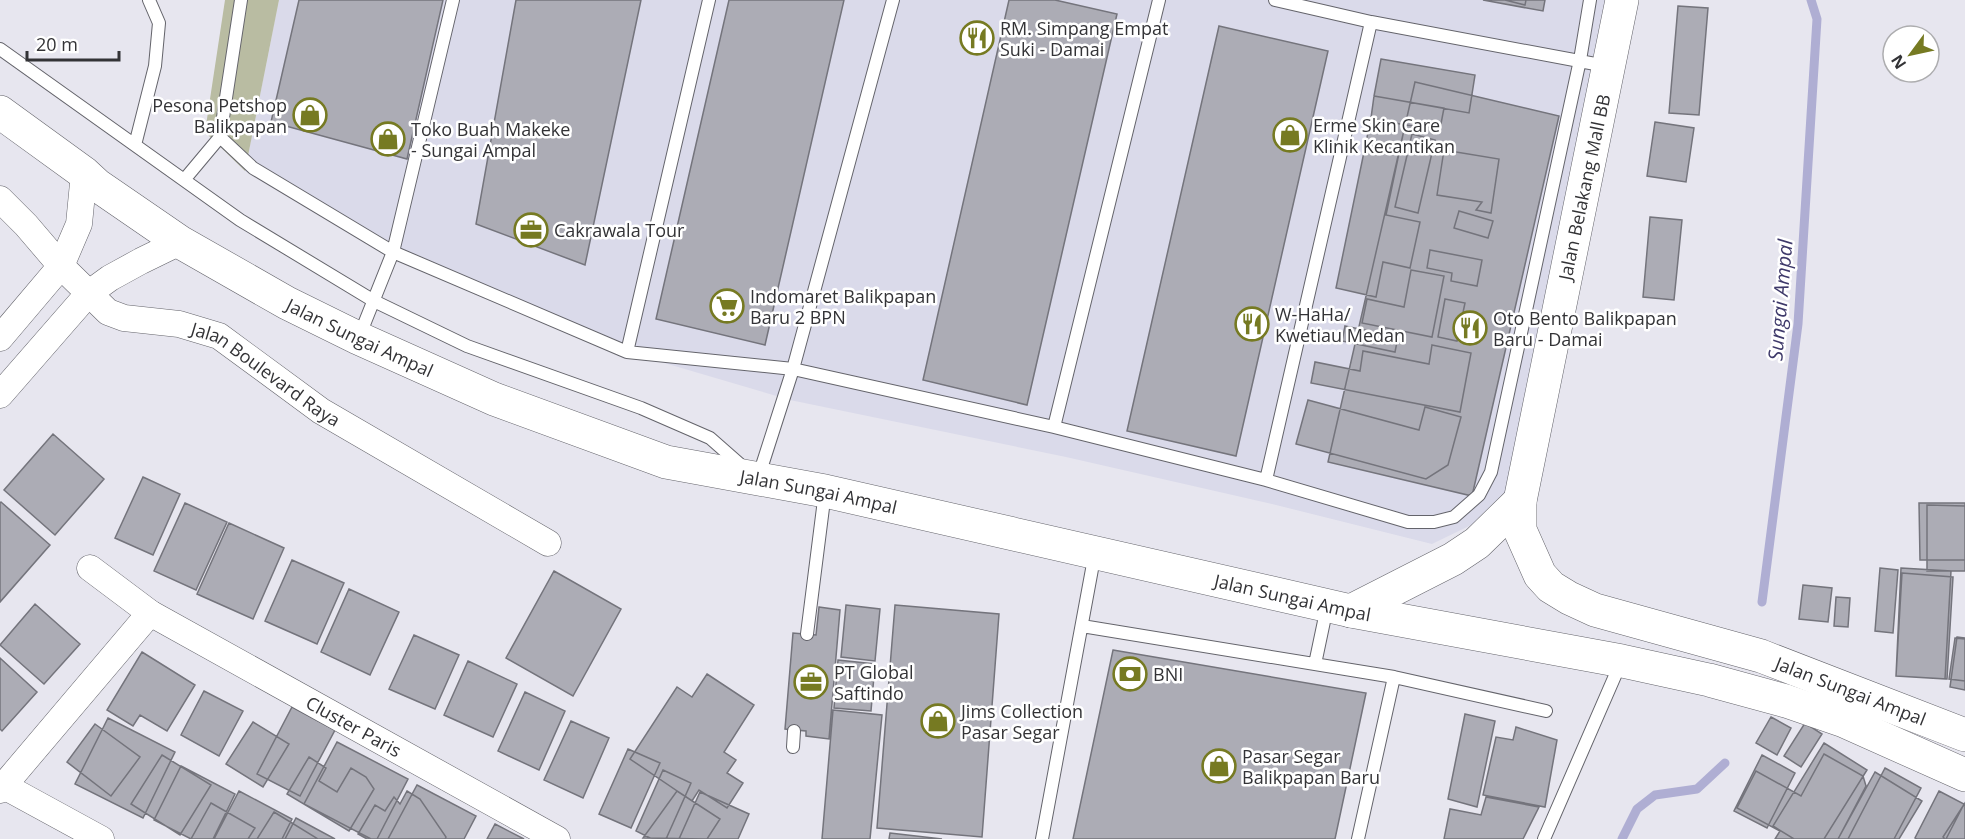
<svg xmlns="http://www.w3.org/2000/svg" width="1965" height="839" font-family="'Open Sans',sans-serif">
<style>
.built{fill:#dadaea}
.green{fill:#b9bca2}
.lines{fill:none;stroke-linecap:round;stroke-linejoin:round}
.stream{stroke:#afaed3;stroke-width:9}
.building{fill:#acacb5;stroke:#74747c;stroke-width:1.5}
.service-casing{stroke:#64646b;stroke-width:14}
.minor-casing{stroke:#64646b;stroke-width:27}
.secondary-casing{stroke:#64646b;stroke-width:34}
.service{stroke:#fff;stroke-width:12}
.minor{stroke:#fff;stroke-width:26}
.secondary{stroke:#fff;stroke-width:33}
.labels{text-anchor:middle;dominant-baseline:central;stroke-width:5;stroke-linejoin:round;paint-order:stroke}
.poi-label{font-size:18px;fill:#333336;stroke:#fff;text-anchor:start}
.street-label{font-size:18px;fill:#333336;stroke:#fff}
.water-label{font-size:20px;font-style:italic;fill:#3e396a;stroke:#fff}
</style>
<rect width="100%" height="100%" fill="#e7e6ef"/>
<path class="built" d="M279,0h1333l-110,510 -70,34 -160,-40 -206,-47 -276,-57 -163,-48 -234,-100 -148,-81z"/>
<path class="green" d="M225,0h54l-34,171 -40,-39z"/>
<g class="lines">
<path class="stream" d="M1762,602l36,-278 19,-305 -6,-19
M1622,839l15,-30 18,-14 42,-6 28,-26"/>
</g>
<path class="building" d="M299,0h144l-36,159 -136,-37z
M516,0h125l-56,265 -109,-41z
M729,0h115l-79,345 -109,-26z
M1009,0h46l62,14 -90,391 -104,-25z
M1483,0h62l-2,11z
M1505,0h21l-1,5z
M1678,6l30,2 -9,107 -30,-2z
M1219,26l109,25 -92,405 -109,-25z
M1381,59l94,16 -6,38 -95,-17z
M1415,82l144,34 -87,380 -144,-34z
M1374,96l70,12 -4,21 -35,-4 -34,-7z
M1371,118l34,7 -19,90 34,7 -10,46 -27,-6 -7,35 -40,-9z
M1655,122l39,6 -8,54 -39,-6z
M1412,134l23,6 -17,73 -23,-6z
M1444,150l55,9 -8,54 -15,-3 6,-8 -45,-7z
M1459,211l34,10 -5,17 -34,-10z
M1650,217l32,3 -8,80 -31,-3z
M1430,250l52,10 -5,26 -26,-5 1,-8 -25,-5z
M1411,270l33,6 -12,61 -70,-14 5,-24 37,8z
M1445,299l20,4 -8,38 -19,-4z
M1345,326l53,11 -3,15 -53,-11z
M1432,345l39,8 -11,59 -149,-29 4,-21 45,9 3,-20 66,13z
M1308,400l111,30 6,-23 36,10 -13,48 -22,14 -130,-35z
M53,434l51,45 -49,56 -51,-45z
M143,477l37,17 -27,61 -38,-17z
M1,502l49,43 -50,57v-99z
M185,503l42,19 -31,68 -42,-19z
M1919,503h46v57h-45z
M1927,505l38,1v65h-38z
M229,523l55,25 -31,71 -56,-25z
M292,560l52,23 -27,61 -52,-23z
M1880,568l18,2 -5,63 -18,-2z
M1901,568l50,3 -6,108 -49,-3z
M554,571l67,38 -48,87 -67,-38z
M1902,573l51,4 -6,102 -51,-3z
M1803,585l29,3 -4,34 -29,-3z
M349,589l50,23 -29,63 -49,-23z
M1836,597l14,1 -2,29 -14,-1z
M35,604l45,40 -36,40 -44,-39z
M846,605l34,4 -5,52 -34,-4z
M895,605l104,9 -17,223 -105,-9z
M819,607l21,3 -11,129 -23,-3v-5l-21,-2 8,-96 23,2z
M414,635l45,20 -24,54 -46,-20z
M1957,637l8,1v52l-15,-3z
M1955,638l10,1v42l-16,-2z
M1113,650l253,43 -31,146h-262z
M142,652l53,33 -28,46 -27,-16 -7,11 -26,-16z
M0,658l37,34 -35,39 -2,-2z
M838,660l37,4 -4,47 -37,-3z
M468,661l49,23 -24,53 -49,-22z
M707,674l47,31 -30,47 12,8 -9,13 16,10 -16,25 -28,-18 -7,11 -62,-42 47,-72 15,10z
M204,691l39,20 -24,45 -38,-21z
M525,692l40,19 -26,59 -41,-19z
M292,707l43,23 -35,66 -43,-22z
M833,710l49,5 -12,124h-48z
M1465,714l30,7 -18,86 -29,-8z
M1771,717l20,11 -14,27 -21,-12z
M108,718l67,34 -32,66 -68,-34z
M571,721l38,17 -26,60 -39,-18z
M253,722l36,22 -26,43 -37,-23z
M1805,723l17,11 -21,33 -17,-11z
M95,724l45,33 -29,39 -44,-34z
M1516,727l41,13 -12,67 -62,-12 13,-58 17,3z
M337,742l71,37 -31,60h-6l-67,-35z
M1824,743l43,27 -43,69h-30l-21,-13z
M628,749l32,14 -29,65 -32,-14z
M1824,754l39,22 3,10 -28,53h-63l5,-8 -43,-23 19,-37 45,25z
M162,755l49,30 -31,50 -49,-31z
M1762,755l33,18 -28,55 -33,-17z
M309,757l17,11 -7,13 18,11 14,-24 15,9 8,12 -25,42 -62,-37z
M181,766l54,28 -22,45h-22l-37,-19z
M1885,768l36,20 -27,51h-46z
M663,770l28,13 -25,56h-14l-16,-8z
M1875,772l47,29 -23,38h-61z
M417,785l59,31 -12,23h-76z
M239,791l53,28 -10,20h-68z
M407,791l13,8 26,38 -1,2h-78l-9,-5 17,-29 10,6 9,-14 6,7z
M677,791l43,28 -13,20 -64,-1z
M1939,791l25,13 -18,35h-29l-2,-1z
M700,792l49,22 -11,25h-59z
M1486,797l53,10 -16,32h-79l6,-30 31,6z
M211,803l44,25 -7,11h-57z
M1965,803v36h-20l-2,-2z
M274,812l44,27h-61z
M296,818l39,21h-50z
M495,824l29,15h-37z
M890,833l52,6h-53z"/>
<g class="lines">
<defs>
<path id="service" d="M241,0l-21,137 33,31 140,84 234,100 166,17 261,58 212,53 142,42h26l20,-5 25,-22 12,-23 89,-412 10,-60
M1275,0l96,22 235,44
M0,49l240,171 134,81 93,45 174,62 69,30 33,29
M135,145l20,-79 4,-43 -10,-23
M184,180l36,-43
M359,337l34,-85 60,-252
M627,352l82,-352
M1054,427l105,-427
M758,478l35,-109 100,-369
M1266,480l105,-458
M1082,626l312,51 -36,162
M807,634l18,-142
M1315,664l12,-57
M1394,677l152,34
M793,747l1,-16
M1042,839l53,-286
M1544,839l77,-177"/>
<g id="minor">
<path id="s1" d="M0,199l26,26 35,41 47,46 16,6 55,6 40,12 102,75 227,132"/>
<path d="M0,338l61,-72 18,-42 5,-51"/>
<path d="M0,395l88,-101 22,-16 31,-17 39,-19"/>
<path id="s2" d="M90,568l60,45 407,226"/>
<path d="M4,786l97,53"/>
<path d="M0,790l150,-177"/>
</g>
<g id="secondary">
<path id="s3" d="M1622,0l-102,501v29l20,45 11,12 18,11 26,12 166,46 204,79"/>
<path id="s4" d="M0,112l84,61 13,12 83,57 107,61 71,35 136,61 172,63 159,29 526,120 271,50 87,19 77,21 58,20 121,54"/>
<path d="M1351,611l102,-52 24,-16 43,-42"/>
</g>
</defs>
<use href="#service" class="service-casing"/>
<use href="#minor" class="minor-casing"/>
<use href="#secondary" class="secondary-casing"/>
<use href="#service" class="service"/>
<use href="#minor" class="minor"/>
<use href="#secondary" class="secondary"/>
</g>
<defs>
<symbol id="restaurant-ring" viewBox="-11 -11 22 22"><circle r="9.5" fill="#fff" stroke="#767a22" stroke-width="1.5"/><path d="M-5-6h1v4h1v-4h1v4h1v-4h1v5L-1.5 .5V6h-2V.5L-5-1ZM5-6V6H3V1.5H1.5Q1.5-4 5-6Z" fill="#767a22"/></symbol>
<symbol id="shop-ring" viewBox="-11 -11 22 22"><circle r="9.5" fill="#fff" stroke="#767a22" stroke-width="1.5"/><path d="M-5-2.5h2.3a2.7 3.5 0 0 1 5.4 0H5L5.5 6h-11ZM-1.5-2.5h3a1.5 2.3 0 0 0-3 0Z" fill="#767a22"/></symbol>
<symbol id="office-ring" viewBox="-11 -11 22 22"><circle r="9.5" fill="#fff" stroke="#767a22" stroke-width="1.5"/><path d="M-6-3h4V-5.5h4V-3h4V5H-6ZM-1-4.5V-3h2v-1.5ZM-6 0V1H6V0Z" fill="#767a22"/></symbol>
<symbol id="supermarket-ring" viewBox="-11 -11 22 22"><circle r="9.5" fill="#fff" stroke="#767a22" stroke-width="1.5"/><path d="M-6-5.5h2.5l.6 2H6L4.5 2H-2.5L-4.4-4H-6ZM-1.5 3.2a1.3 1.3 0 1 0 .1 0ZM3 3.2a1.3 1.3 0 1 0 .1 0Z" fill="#767a22"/></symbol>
<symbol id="bank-ring" viewBox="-11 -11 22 22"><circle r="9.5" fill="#fff" stroke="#767a22" stroke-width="1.5"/><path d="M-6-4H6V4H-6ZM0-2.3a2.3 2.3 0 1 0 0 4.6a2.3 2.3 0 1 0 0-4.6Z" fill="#767a22"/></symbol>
</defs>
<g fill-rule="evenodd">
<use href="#restaurant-ring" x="958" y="19" width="38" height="38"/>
<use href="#shop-ring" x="291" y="96" width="38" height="38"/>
<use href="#shop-ring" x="1271" y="116" width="38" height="38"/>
<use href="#shop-ring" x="369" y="120" width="38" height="38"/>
<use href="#office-ring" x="512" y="211" width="38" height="38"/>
<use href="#supermarket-ring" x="708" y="287" width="38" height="38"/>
<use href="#restaurant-ring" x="1233" y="305" width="38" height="38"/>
<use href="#restaurant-ring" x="1451" y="309" width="38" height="38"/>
<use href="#bank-ring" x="1111" y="655" width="38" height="38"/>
<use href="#office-ring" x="792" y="663" width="38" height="38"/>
<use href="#shop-ring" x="919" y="702" width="38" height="38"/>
<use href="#shop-ring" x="1200" y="747" width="38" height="38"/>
</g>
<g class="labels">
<g class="poi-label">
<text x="1000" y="28">RM. Simpang Empat<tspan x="1000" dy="21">Suki - Damai</tspan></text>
<text x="287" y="105" text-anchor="end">Pesona Petshop<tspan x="287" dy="21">Balikpapan</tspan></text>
<text x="1313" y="125">Erme Skin Care<tspan x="1313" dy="21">Klinik Kecantikan</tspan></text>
<text x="411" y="129">Toko Buah Makeke<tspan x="411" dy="21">- Sungai Ampal</tspan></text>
<text x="554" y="230">Cakrawala Tour</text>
<text x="750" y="296">Indomaret Balikpapan<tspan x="750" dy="21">Baru 2 BPN</tspan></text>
<text x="1275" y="314">W-HaHa/<tspan x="1275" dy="21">Kwetiau Medan</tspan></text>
<text x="1493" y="318">Oto Bento Balikpapan<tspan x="1493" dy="21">Baru - Damai</tspan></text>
<text x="834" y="672">PT Global<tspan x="834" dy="21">Saftindo</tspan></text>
<text x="1153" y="674">BNI</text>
<text x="961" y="711">Jims Collection<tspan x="961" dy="21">Pasar Segar</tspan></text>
<text x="1242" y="756">Pasar Segar<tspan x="1242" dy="21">Balikpapan Baru</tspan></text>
</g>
<g class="street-label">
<text transform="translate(1584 187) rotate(-78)">Jalan Belakang Mall BB</text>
<text stroke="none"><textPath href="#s4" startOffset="426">Jalan Sungai Ampal</textPath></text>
<text stroke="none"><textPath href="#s1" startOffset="330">Jalan Boulevard Raya</textPath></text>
<text stroke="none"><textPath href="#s4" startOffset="912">Jalan Sungai Ampal</textPath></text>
<text stroke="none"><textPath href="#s4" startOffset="1398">Jalan Sungai Ampal</textPath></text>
<text stroke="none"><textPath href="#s3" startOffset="924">Jalan Sungai Ampal</textPath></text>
<text stroke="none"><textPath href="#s2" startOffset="308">Cluster Paris</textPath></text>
</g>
<g class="water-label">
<text transform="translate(1780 300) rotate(-85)">Sungai Ampal</text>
</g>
</g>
<g transform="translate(1911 54) rotate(237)"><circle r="28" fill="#ffffff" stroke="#adadaf" stroke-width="1.5"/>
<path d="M0-4.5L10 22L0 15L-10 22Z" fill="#767a22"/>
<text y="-9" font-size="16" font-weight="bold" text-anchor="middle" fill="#333336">N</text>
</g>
<path d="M27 51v9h92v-9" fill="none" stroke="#333336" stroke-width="3"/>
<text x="36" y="51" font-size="18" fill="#333336" stroke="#ffffff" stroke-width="4.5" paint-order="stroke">20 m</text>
</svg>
